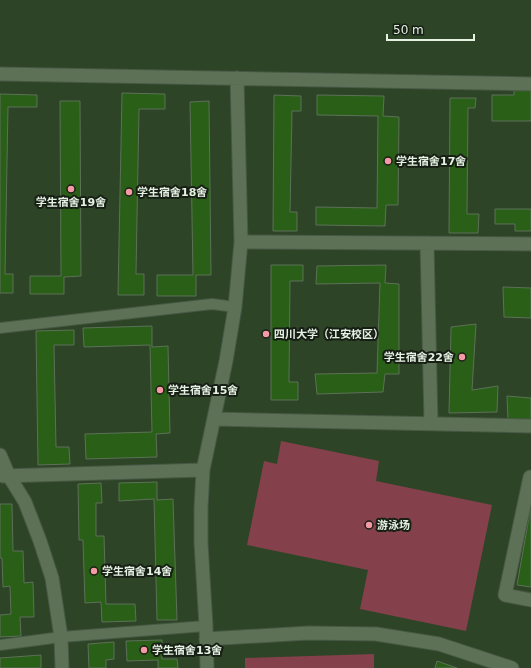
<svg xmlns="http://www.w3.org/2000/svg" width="531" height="668" font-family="'DejaVu Sans','Noto Sans SC',sans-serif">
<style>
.built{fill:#2d4427}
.green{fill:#84414b}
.building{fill:#2a5f18;stroke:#5d7158}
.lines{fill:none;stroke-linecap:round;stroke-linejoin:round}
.pedestrian-casing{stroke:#485844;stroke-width:12}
.minor-casing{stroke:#485844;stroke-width:15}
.pedestrian{stroke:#5d7157;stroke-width:10}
.minor{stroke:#5d7157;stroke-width:13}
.poi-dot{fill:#f49aa5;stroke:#171f15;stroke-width:1.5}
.labels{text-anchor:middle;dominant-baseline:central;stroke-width:4;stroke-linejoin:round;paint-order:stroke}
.poi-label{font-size:11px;font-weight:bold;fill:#e5f1e2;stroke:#171f15;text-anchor:start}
</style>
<rect width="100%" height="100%" fill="#293b24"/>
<path class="built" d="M0,0h531v668h-531z"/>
<path class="green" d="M281,441l98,20 -3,20 116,24 -26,126 -106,-22 8,-39 -121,-25 17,-84 13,3z
M374,654v14h-129v-10z"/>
<path class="building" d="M514,89h17v32h-39v-26h22z
M122,93l43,1v15h-26l-3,165h8v21h-26z
M0,94l37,1v12h-29l-3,167h8v19h-13z
M274,95l27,1v15h-9l-2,101h7v19h-24z
M317,95l67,1 -1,20 16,1 -1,88h-12l-1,21 -69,-1v-18l61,1 1,-92 -61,-1z
M450,98h26l-1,10h-7l-1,106h12l-1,19h-29z
M60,101h20l1,175 -17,1v17h-34v-18h31z
M209,101l2,174h-15v21h-39v-21h36l-3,-173z
M495,209h36v22h-16v-7h-20z
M271,265h32v16h-13l-1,101h9v18h-27z
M386,265l-1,18 14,1v90h-14l-2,18 -66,2 -2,-20 62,-1 3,-90 -64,1 1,-18z
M503,287l28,1v30l-27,-1z
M476,324l-4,66 26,-4 -1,26 -48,1 2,-86z
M152,326v21l16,-1 2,87 -14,1 1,23 -71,2 -1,-25 67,-2 -2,-87 -66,2 -1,-19z
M74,330v15h-20l2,102h13l1,17 -32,1 -2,-134z
M507,396l24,2v22l-23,-1z
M157,482v18l16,-1 4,121h-20l-3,-121 -35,2v-18z
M101,483l1,20h-6v33h8l2,68h29l1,17 -34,1 -1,-20 -16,1 -2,-63h-4l-1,-56z
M0,504h12l1,47h10l1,32 9,-1 1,35h-14l1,19 -21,1v-22l11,-1 -1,-28 -7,1 -1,-29h-2z
M531,506v81l-14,-2z
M162,640v19h15l1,9h-20v-8l-31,1 -1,-20z
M114,642v17l-8,1v8h-17l-1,-24z
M41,655v13h-41v-10z
M437,661l20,7h-22z"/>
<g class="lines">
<defs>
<path id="pedestrian" d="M0,328l212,-24 23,3
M0,645l61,-8 145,-11"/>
<path id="minor" d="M0,74l531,10
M241,242l290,2
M427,243l4,180
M214,419l317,7
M0,455l9,21 16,26 15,39 12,37 9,59 1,31
M3,476l200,-6
M531,478l-1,-1 -25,118 26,5
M206,639l102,-6 68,1 63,10 73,24
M207,668l-1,-42 -5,-83v-35l2,-38 23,-109 9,-54 6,-65 -4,-164"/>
</defs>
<use href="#pedestrian" class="pedestrian-casing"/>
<use href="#minor" class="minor-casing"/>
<use href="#pedestrian" class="pedestrian"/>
<use href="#minor" class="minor"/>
</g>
<g class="poi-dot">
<circle cx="388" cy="161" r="4"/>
<circle cx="71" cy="189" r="4"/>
<circle cx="129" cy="192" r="4"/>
<circle cx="266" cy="334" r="4"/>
<circle cx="462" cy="357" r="4"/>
<circle cx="160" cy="390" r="4"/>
<circle cx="369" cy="525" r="4"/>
<circle cx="94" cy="571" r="4"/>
<circle cx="144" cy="650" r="4"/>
</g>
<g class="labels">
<g class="poi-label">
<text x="396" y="161">学生宿舍17舍</text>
<text x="137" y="192">学生宿舍18舍</text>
<text x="71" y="202" text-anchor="middle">学生宿舍19舍</text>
<text x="274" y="334">四川大学（江安校区）</text>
<text x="454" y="357" text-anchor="end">学生宿舍22舍</text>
<text x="168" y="390">学生宿舍15舍</text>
<text x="377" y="525">游泳场</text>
<text x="102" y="571">学生宿舍14舍</text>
<text x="152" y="650">学生宿舍13舍</text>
</g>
</g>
<path d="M387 34v6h87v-6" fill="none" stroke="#e5f1e2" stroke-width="2"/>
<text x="393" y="34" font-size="12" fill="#e5f1e2" stroke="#171f15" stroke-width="3" paint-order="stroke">50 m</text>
</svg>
